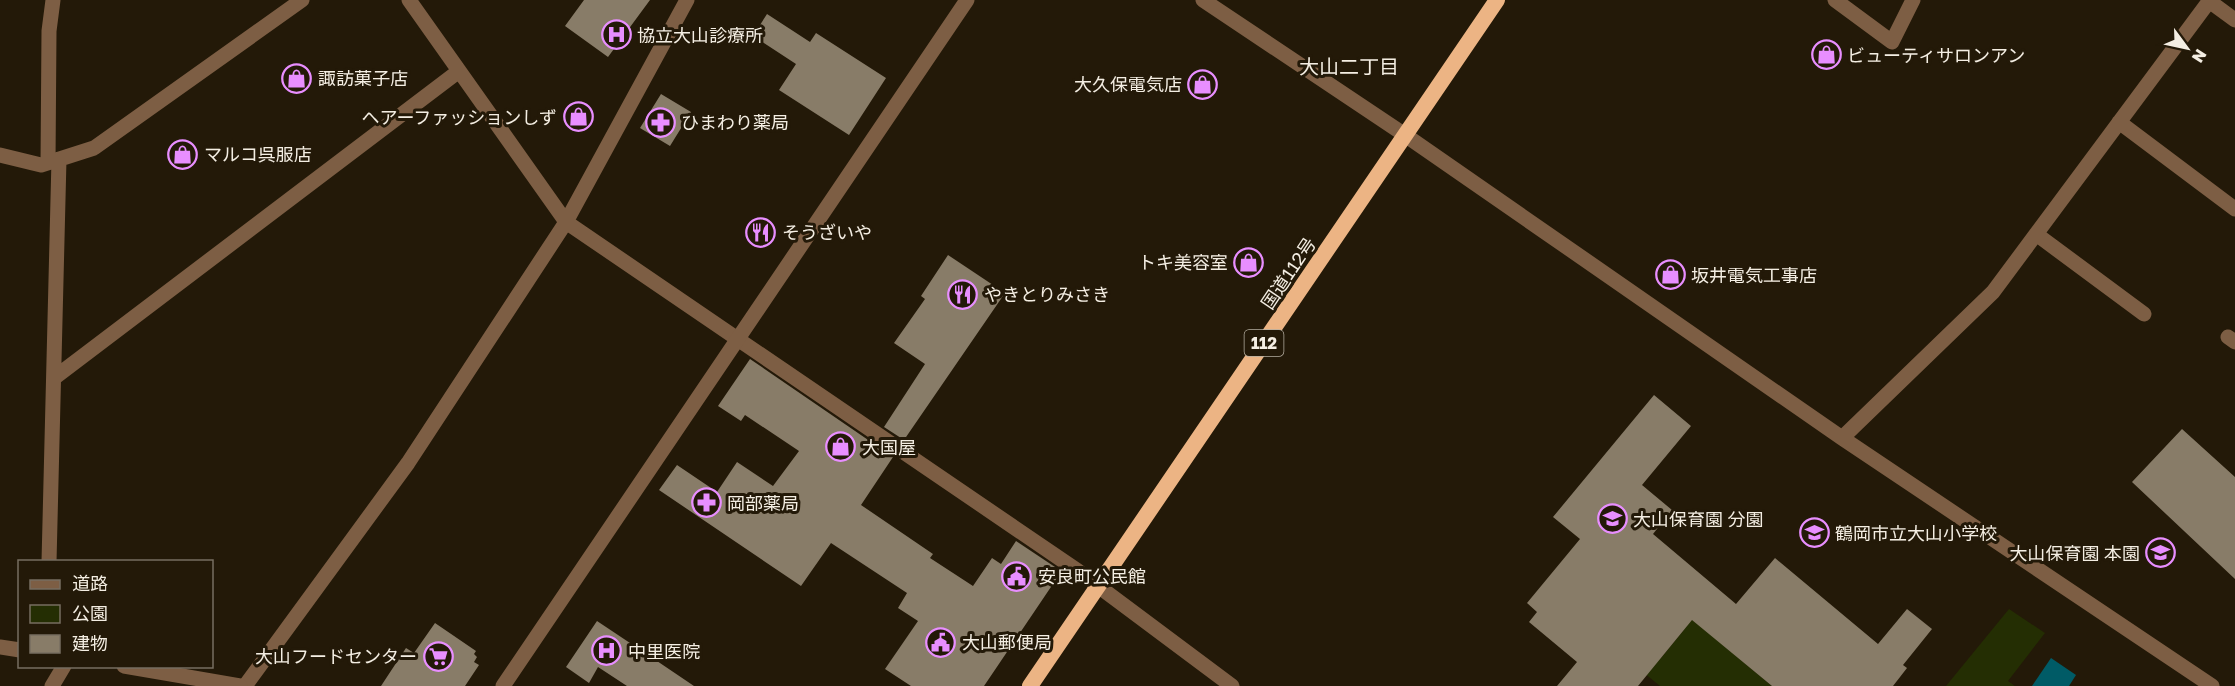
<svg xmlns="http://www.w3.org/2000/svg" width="2235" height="686" font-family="'Golos Text','Noto Sans JP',sans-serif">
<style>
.green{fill:#242e03}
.water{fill:#005b66}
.building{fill:#887c68}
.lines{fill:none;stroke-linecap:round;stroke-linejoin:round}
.minor{stroke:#7d5e44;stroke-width:15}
.tertiary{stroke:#7d5e44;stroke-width:15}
.trunk{stroke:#ecb484;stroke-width:16}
.labels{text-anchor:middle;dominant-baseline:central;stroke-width:6;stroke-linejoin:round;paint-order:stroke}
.shield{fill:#231908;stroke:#b5aea1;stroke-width:1.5}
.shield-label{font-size:16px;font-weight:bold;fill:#f4eee3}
.poi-label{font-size:18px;fill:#f4eee3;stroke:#231908;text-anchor:start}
.street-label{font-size:18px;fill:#f4eee3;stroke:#231908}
.neighbourhood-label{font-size:20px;fill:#f4eee3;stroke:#231908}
</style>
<rect width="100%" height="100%" fill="#231908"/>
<path class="green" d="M1691,594l20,41 61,51h-112l-27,-22 28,-6 26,-32z
M2009,609l36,24 -37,48 7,5h-69z"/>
<path class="water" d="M2051,658l25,17 -7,11h-37z"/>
<path class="building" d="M584,0h66l-42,57 -43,-31z
M767,14l43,28 6,-9 70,45 -37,57 -70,-45 17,-26 -43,-28z
M661,94l30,18 -21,34 -30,-18z
M948,255l57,38 -101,147 -20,-13 41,-63 -31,-21 31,-44 -4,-3z
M750,359l143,98 -32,48 72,49 -3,4 43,28 19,-28 9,6 15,-23 39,26 -4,7 6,4 -73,108h-73l-26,-17 33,-48 -20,-13 9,-15 -76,-50 -30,43 -142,-96 18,-25 40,27 20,-30 36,24 26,-35 -54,-36 -4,6 -23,-15z
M1654,395l37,31 -49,59 30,25 -19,24 83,70 39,-46 103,86 29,-35 25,20 -29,36 4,3 -14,18h-121l-80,-66 -54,66h-81l20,-24 -48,-40 8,-10 -10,-9 53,-64 -27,-22z
M2182,429l53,48v102l-103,-97z
M597,621l60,40 37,25h-67l-29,-19 -9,16 -23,-16z
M435,623l41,28 -2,3 3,3 -3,5 5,3 -14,21h-84l25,-38 8,5z"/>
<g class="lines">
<path class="minor" d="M409,0l157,222 512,349 154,115
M1835,0l57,42 21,-42
M2209,1l26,19
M2119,122l116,87
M1405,135l437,303 370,248
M0,155l41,10 53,-17 208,-148
M48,163l1,-132 4,-31
M2036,234l108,80
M2228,337l7,5
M54,378l405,-307
M1842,438l151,-146 217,-292
M49,562l10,-403
M52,686l12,-20
M245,686l163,-223 158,-241 121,-222"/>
<path class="tertiary" d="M1203,0l202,135
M0,647l20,3
M124,666l116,20
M503,686l464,-686"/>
<path class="trunk" d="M1030,686l467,-686"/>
</g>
<defs>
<symbol id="hospital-ring" viewBox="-11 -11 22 22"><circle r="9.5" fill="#231908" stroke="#e88eff" stroke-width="1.5"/><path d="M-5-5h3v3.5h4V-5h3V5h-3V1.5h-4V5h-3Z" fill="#e88eff"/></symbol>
<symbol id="shop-ring" viewBox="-11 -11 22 22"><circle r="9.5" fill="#231908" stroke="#e88eff" stroke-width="1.5"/><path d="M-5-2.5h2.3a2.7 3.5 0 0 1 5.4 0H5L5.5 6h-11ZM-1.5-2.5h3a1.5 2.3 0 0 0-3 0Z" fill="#e88eff"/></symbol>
<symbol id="pharmacy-ring" viewBox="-11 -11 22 22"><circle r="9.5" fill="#231908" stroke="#e88eff" stroke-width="1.5"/><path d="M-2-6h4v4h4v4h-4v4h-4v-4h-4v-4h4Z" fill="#e88eff"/></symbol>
<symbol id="restaurant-ring" viewBox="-11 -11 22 22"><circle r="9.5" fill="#231908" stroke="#e88eff" stroke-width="1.5"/><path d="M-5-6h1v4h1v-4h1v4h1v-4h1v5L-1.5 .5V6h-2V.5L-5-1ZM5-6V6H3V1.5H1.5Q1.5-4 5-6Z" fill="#e88eff"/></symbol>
<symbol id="school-ring" viewBox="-11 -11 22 22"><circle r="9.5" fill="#231908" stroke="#e88eff" stroke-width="1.5"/><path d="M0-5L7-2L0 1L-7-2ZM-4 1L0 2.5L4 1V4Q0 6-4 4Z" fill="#e88eff"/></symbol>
<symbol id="civic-ring" viewBox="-11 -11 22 22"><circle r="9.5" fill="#231908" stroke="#e88eff" stroke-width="1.5"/><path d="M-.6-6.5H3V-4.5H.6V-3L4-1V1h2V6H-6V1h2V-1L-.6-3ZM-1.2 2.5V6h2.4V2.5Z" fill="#e88eff"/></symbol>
<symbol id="supermarket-ring" viewBox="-11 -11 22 22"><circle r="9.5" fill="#231908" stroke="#e88eff" stroke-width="1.5"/><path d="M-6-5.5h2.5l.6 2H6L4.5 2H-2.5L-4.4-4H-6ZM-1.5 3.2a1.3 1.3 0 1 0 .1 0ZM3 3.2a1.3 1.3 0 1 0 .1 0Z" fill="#e88eff"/></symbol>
</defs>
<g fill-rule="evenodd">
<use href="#hospital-ring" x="600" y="18" width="33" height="33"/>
<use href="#shop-ring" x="1810" y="38" width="33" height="33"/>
<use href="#shop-ring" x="280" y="62" width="33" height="33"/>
<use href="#shop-ring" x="1186" y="68" width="33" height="33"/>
<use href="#shop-ring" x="562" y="100" width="33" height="33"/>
<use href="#pharmacy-ring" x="644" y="106" width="33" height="33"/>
<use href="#shop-ring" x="166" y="138" width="33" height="33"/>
<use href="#restaurant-ring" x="744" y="216" width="33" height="33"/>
<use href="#shop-ring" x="1232" y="246" width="33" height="33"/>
<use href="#shop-ring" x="1654" y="258" width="33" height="33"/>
<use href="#restaurant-ring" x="946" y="278" width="33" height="33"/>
<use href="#shop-ring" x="824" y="430" width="33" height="33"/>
<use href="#pharmacy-ring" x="690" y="486" width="33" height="33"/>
<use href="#school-ring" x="1596" y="502" width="33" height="33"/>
<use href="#school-ring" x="1798" y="516" width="33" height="33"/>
<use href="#school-ring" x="2144" y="536" width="33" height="33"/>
<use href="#civic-ring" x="1000" y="560" width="33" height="33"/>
<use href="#civic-ring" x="924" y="626" width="33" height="33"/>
<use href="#hospital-ring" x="590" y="634" width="33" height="33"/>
<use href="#supermarket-ring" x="422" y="640" width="33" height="33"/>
</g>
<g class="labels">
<rect class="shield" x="1244.5" y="330" width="39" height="26" rx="4.5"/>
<g class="shield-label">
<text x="1264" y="343">112</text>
</g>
<g class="poi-label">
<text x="637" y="35">協立大山診療所</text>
<text x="1847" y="55">ビューティサロンアン</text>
<text x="318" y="78">諏訪菓子店</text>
<text x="1182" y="84" text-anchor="end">大久保電気店</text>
<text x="557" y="117" text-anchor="end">ヘアーファッションしず</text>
<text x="681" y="122">ひまわり薬局</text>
<text x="204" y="154">マルコ呉服店</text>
<text x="782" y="232">そうざいや</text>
<text x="1228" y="262" text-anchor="end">トキ美容室</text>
<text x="1691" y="275">坂井電気工事店</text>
<text x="984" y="294">やきとりみさき</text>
<text x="862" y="447">大国屋</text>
<text x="727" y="503">岡部薬局</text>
<text x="1633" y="519">大山保育園 分園</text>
<text x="1835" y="533">鶴岡市立大山小学校</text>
<text x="2140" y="553" text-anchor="end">大山保育園 本園</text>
<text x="1038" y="576">安良町公民館</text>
<text x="962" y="642">大山郵便局</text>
<text x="628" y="651">中里医院</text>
<text x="417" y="656" text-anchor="end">大山フードセンター</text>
</g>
<g class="street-label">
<text transform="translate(1288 273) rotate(-56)">国道112号</text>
</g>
<g class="neighbourhood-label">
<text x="1349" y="66">大山二丁目</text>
</g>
</g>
<rect x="18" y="560" width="195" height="108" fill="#231908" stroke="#776e60" stroke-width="1.5"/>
<rect x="30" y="580" width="30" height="9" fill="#7d5e44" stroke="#776e60" stroke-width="1.5"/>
<text x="72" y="590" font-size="18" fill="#f4eee3">道路</text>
<rect x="30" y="605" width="30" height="18" fill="#242e03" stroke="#776e60" stroke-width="1.5"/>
<text x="72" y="620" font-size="18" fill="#f4eee3">公園</text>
<rect x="30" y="635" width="30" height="18" fill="#887c68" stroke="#776e60" stroke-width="1.5"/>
<text x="72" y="650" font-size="18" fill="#f4eee3">建物</text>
<g transform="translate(2187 48) rotate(123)" stroke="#231908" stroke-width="4.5" paint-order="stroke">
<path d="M0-4.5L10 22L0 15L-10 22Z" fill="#f4eee3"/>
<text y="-9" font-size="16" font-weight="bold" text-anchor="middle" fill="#f4eee3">N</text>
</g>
</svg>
